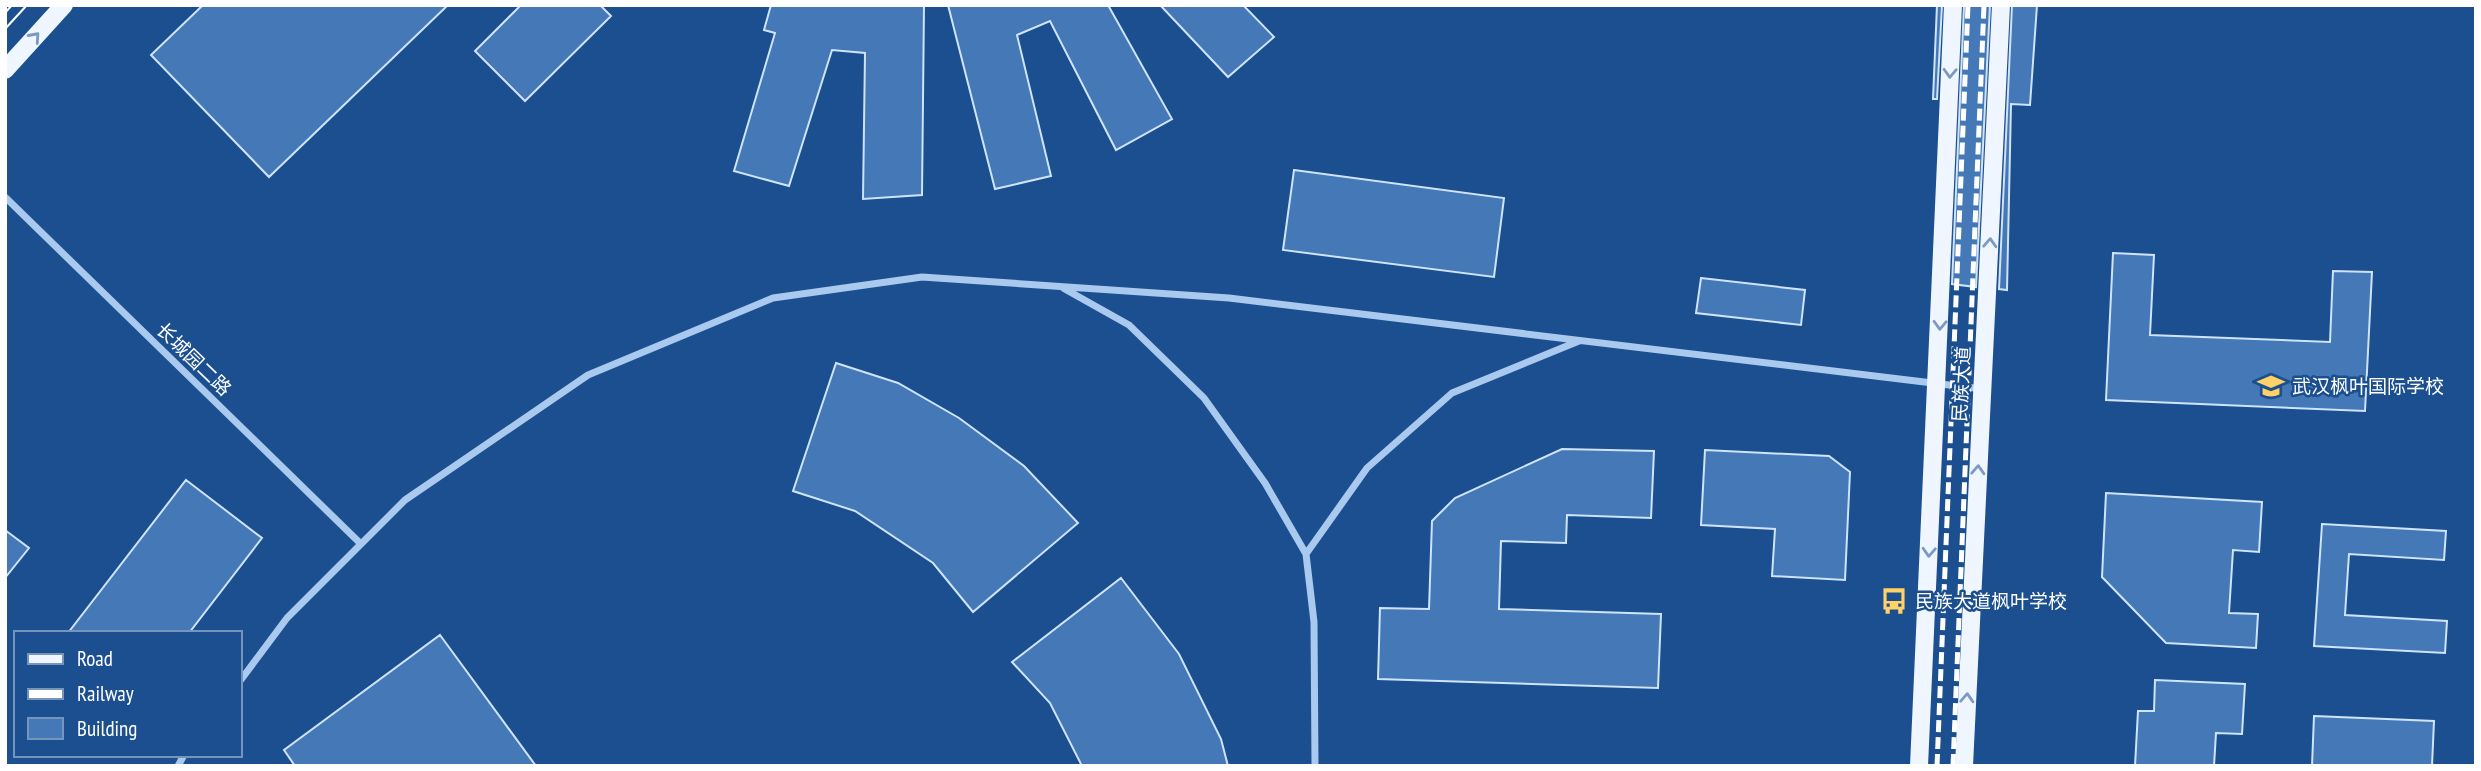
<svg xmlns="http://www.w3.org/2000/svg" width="2481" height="771" font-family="'PT Sans Narrow','Noto Sans SC',sans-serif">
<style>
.building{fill:#4478b7;stroke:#cfe3fa;stroke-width:2}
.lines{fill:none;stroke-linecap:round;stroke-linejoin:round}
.street{stroke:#a9c9ee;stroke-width:7}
.primary{stroke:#f0f6ff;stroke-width:18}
.tram{stroke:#fff;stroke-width:2}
.rail{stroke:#fff;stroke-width:5;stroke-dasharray:12 5;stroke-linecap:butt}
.oneway{stroke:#7b9ac1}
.labels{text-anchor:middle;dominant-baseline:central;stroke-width:5;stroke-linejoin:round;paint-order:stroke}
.street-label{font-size:19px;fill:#fff;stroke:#1b4f8f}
.poi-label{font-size:19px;fill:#fff;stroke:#1b4f8f;text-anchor:start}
</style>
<rect width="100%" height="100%" fill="#1b4f8f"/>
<path class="building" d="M203,5h245l-179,172 -118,-122z
M521,5h79l11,11 -86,85 -50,-50z
M771,5h153l-2,190 -59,4 2,-146 -33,-3 -43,136 -55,-15 41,-138 -11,-3z
M948,5h160l64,114 -56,31 -66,-129 -33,14 34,141 -56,13z
M1160,5h83l31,32 -46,40z
M1937,5h5l-5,94h-4z
M1964,5h26l-14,282 -24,-3z
M2012,5h25l-7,100 -19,-1 -4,186 -8,-1z
M1294,170l210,28 -10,79 -211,-27z
M2113,253l41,2 -4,80 180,7 3,-71 39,1 -7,139 -259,-11z
M1701,278l104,12 -4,35 -105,-12z
M836,363l62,20 61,35 65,48 54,57 -105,89 -40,-49 -78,-52 -62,-20z
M1562,449l92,2 -3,67 -84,-3 -1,28 -65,-2 -2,68 162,5 -3,74 -280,-9 2,-71 49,1 3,-88 23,-23z
M1705,450l124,6 21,16 -5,108 -73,-4 3,-47 -74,-4z
M186,480l76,58 -73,95h-121z
M2106,493l156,9 -3,50 -26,-2 -4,63 29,1 -2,34 -90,-5 -64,-66z
M2322,524l124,7 -2,29 -95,-6 -4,61 102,6 -2,32 -131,-7z
M5,530l24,18 -24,30z
M1121,578l58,76 42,85 7,27h-146l-32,-63 -38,-41z
M440,635l96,131h-241l-11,-16z
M2155,680l90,4 -3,50 -26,-1 -2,33h-79l3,-55h16z
M2314,716l120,5 -2,45h-120z"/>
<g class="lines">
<path class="street" d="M5,197l356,347
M1063,288l66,37 75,73 61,85 41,71 61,-86 85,-75 127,-52
M1306,554l8,68 1,144
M240,681l47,-63 118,-118 183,-125 185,-77 149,-21 307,21 753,91
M178,766l6,-11"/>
<path class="primary" d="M5,70l59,-65
M1919,766l34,-761
M1964,766l37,-761"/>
<path class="tram" d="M5,13l7,-8
M5,29l22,-24"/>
<path class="rail" d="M1937,766l31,-761
M1953,766l31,-761"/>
</g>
<defs><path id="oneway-chevron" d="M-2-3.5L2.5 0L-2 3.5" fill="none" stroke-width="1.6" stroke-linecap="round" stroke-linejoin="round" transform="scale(1.75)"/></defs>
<g class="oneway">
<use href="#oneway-chevron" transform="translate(35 37) rotate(-48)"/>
<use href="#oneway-chevron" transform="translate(1950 73) rotate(92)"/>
<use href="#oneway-chevron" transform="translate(1990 243) rotate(-87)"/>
<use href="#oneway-chevron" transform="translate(1940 325) rotate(92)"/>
<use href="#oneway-chevron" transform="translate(1978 470) rotate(-87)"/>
<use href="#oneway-chevron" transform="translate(1929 552) rotate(93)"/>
<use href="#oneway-chevron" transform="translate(1967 698) rotate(-87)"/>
</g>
<defs>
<symbol id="school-bare" viewBox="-9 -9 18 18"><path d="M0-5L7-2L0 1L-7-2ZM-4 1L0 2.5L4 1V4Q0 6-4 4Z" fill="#ffd166" stroke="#1b4f8f" stroke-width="2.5" paint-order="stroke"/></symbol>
<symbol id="bus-bare" viewBox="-9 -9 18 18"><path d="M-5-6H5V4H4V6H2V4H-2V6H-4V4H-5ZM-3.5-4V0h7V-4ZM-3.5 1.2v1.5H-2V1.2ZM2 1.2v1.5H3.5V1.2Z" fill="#ffd166" stroke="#1b4f8f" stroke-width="2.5" paint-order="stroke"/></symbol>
</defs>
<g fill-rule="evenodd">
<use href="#school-bare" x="2252" y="367" width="38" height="38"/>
<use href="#bus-bare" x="1875" y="582" width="38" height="38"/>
</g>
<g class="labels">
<g class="street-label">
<text transform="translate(194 359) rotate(44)">长城园二路</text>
<text transform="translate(1961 384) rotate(-87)">民族大道</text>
</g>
<g class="poi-label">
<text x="2292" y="386">武汉枫叶国际学校</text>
<text x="1915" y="601">民族大道枫叶学校</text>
</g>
</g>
<rect width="2481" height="771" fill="none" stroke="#ffffff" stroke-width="14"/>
<rect x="14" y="631" width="228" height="126" fill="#1b4f8f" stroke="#7695bc" stroke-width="2"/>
<rect x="28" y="654" width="35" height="10" fill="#f0f6ff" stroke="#7695bc" stroke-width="2"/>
<text x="77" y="666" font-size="21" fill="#ffffff">Road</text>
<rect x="28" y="689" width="35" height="10" fill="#ffffff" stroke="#7695bc" stroke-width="2"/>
<text x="77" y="701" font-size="21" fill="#ffffff">Railway</text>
<rect x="28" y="718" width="35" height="21" fill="#4478b7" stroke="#7695bc" stroke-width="2"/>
<text x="77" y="736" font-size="21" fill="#ffffff">Building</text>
</svg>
